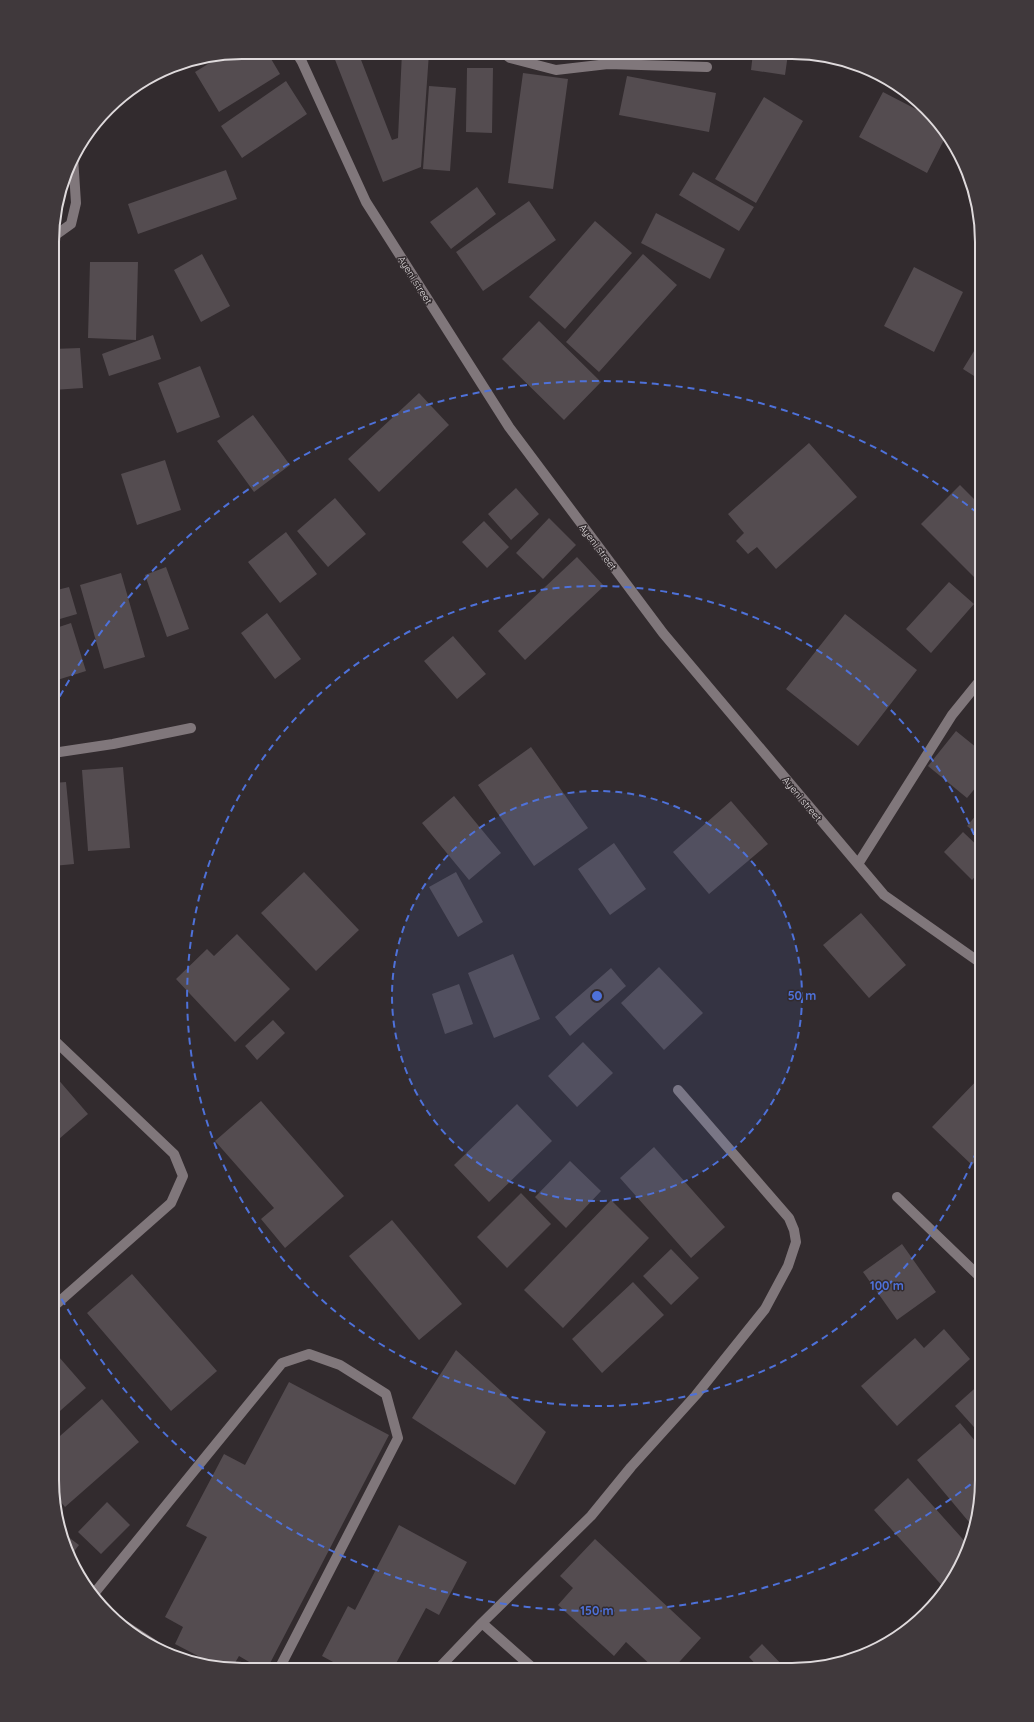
<svg xmlns="http://www.w3.org/2000/svg" width="1034" height="1722" font-family="Quicksand,sans-serif">
<style>
.building{fill:#544c50}
.lines{fill:none;stroke-linecap:round;stroke-linejoin:round}
.minor{stroke:#80777b;stroke-width:10}
.ring{fill:none;stroke:#4e71d9;stroke-width:2;stroke-dasharray:7 5}
.labels{text-anchor:middle;dominant-baseline:central;stroke-width:3;stroke-linejoin:round;paint-order:stroke}
.street-label{font-size:10px;fill:#dfdadc;stroke:#322b2e}
.rim{fill:none;stroke:#dfdadc;stroke-width:2}
.centre{fill:#4e71d9;stroke:#322b2e;stroke-width:2}
.ring-label{font-size:12px;text-anchor:middle;font-weight:bold;fill:#4e71d9;stroke:#322b2e;stroke-width:3;stroke-linejoin:round;paint-order:stroke}
</style>
<rect width="100%" height="100%" fill="#322b2e"/>
<path class="building" d="M242,52h25l13,22 -61,38 -24,-40 26,-16z
M332,52h26l34,88 6,-2 4,-86 27,1 -8,114 -38,15z
M753,53l35,1 -3,21 -34,-5z
M467,68h26l-1,65 -26,-1z
M523,73l45,6 -15,110 -45,-6z
M627,76l89,17 -7,39 -90,-17z
M286,81l21,33 -65,44 -21,-32z
M429,86l27,2 -6,83 -27,-2z
M883,92l52,27 8,8 4,7 -20,39 -68,-36z
M764,97l39,24 -47,82 -41,-24z
M226,170l11,29 -99,35 -10,-30z
M693,172l61,35 -15,24 -60,-36z
M477,187l19,27 -45,35 -21,-27z
M529,201l27,39 -73,51 -27,-39z
M656,213l69,36 -15,30 -69,-36z
M595,221l37,32 -67,76 -36,-32z
M202,254l28,52 -29,16 -27,-52z
M643,254l34,31 -78,87 -33,-30z
M90,262h48l-2,78 -48,-2z
M914,267l49,25 -29,60 -50,-26z
M539,321l62,61 -37,38 -62,-61z
M153,335l8,24 -52,17 -7,-22z
M982,338v43l-19,-12z
M80,348l3,40 -30,2v-41z
M200,366l20,51 -43,16 -19,-50z
M419,393l30,32 -70,67 -31,-33z
M253,415l37,50 -36,27 -37,-51z
M809,443l48,54 -81,72 -19,-22 -9,7 -12,-13 8,-8 -16,-19z
M165,460l16,50 -44,15 -16,-51z
M960,485l22,22v78l-61,-61z
M516,488l23,26 -28,26 -23,-26z
M335,498l31,36 -38,33 -31,-36z
M549,518l27,27 -33,34 -27,-26z
M484,521l25,26 -22,21 -25,-26z
M286,532l31,42 -37,29 -32,-41z
M577,557l27,29 -79,74 -27,-29z
M166,567l23,62 -22,8 -22,-62z
M121,573l24,84 -41,12 -24,-84z
M949,582l25,22 -43,49 -25,-24z
M69,587l8,27 -24,7v-30z
M267,613l34,46 -26,20 -34,-46z
M845,614l72,56 -59,76 -72,-57z
M71,623l15,48 -32,10 -1,-52z
M453,636l33,38 -29,25 -33,-38z
M956,731l26,21v28l-15,18 -39,-32z
M531,747l57,81 -54,38 -56,-81z
M123,767l7,81 -42,3 -6,-81z
M66,782l8,82 -21,2v-83z
M454,796l47,57 -32,27 -47,-57z
M731,801l37,43 -59,50 -36,-42z
M982,808v30l-15,-12z
M963,832l19,18v19l-10,11 -28,-28z
M614,843l32,46 -36,26 -32,-46z
M304,872l55,58 -43,41 -55,-58z
M456,872l27,50 -25,15 -29,-50z
M861,913l45,52 -37,33 -46,-53z
M237,934l53,55 -55,53 -59,-63 31,-30 7,7z
M513,954l27,65 -46,19 -26,-65z
M659,967l44,46 -39,37 -43,-47z
M611,968l15,18 -56,50 -15,-19z
M459,984l14,40 -28,10 -13,-40z
M273,1020l12,13 -28,27 -12,-14z
M583,1042l30,31 -36,34 -29,-31z
M982,1075v79l-10,11 -40,-38z
M56,1077l32,37 -36,31 1,-65z
M261,1101l83,95 -59,52 -24,-29 13,-11 -59,-67z
M517,1104l35,37 -63,61 -35,-37z
M654,1147l71,80 -34,31 -71,-80z
M570,1161l31,30 -35,37 -31,-31z
M521,1193l30,31 -44,44 -30,-31z
M611,1200l38,38 -86,90 -39,-38z
M392,1220l70,84 -43,36 -70,-84z
M902,1244l34,48 -39,28 -34,-48z
M671,1249l28,29 -28,27 -28,-29z
M132,1274l85,97 -46,40 -84,-98z
M633,1282l31,33 -62,58 -30,-34z
M944,1329l26,30 -73,67 -36,-40 54,-48 9,10z
M52,1349l34,39 -34,30z
M456,1350l90,82 -31,53 -103,-67z
M289,1382l100,53 -122,234h-6l-22,-13 -7,12h-11l-46,-24 8,-17 -18,-10 42,-80 -21,-11 38,-72 21,11z
M982,1382v54l-27,-30z
M102,1399l37,43 -74,65 -10,-12 -3,-15v-37z
M960,1423l22,26v43l-8,36 -57,-68z
M908,1478l61,68 -23,44 -72,-80z
M107,1502l23,23 -29,29 -23,-22z
M399,1525l68,37 -28,53 -13,-7 -33,61h-47l-24,-13 26,-50 7,4z
M63,1533l16,12 -10,13 -3,-6z
M595,1539l106,99 -29,32h-16l-30,-28 -12,14 -56,-51 15,-17 -13,-12z
M762,1644l25,26h-26l-12,-13z
M744,1662l7,8h-16z"/>
<g class="lines">
<path class="minor" d="M296,52l6,10 64,140 143,225 154,206 221,262 98,69
M503,53l7,5 46,12 52,-6 99,3
M54,234h3l14,-10 5,-21 -3,-46
M53,753l60,-9 78,-16
M858,864l94,-149 30,-37
M897,1197l85,82
M52,1308l119,-105 12,-27 -9,-22 -121,-115
M92,1596l190,-233 27,-9 31,11 46,29 12,44 -119,231
M113,1618l58,38
M482,1623l52,46
M438,1669l44,-46 109,-107 40,-49 65,-72 69,-86 23,-43 8,-24 -2,-12 -5,-12 -111,-128"/>
</g>
<circle cx="597" cy="996" r="205" fill="#4e71d9" fill-opacity=".12"/>
<g class="ring">
<circle cx="597" cy="996" r="205"/>
<path d="M981 1140A410 410 0 1 1 981 852"/>
<path d="M980 1477A615 615 0 0 1 54 1285M54 707A615 615 0 0 1 980 515"/>
</g>
<g class="labels">
<g class="street-label">
<text transform="translate(415 280) rotate(58)">Ayeni street</text>
<text transform="translate(598 547) rotate(53)">Ayeni street</text>
<text transform="translate(802 799) rotate(50)">Ayeni street</text>
</g>
</g>
<path d="M0 0H1034V1722H0ZM242 59H792A183 183 0 0 1 975 242V1480A183 183 0 0 1 792 1663H242A183 183 0 0 1 59 1480V242A183 183 0 0 1 242 59Z" fill="#40393c" fill-rule="evenodd"/>
<path class="rim" d="M242 59H792A183 183 0 0 1 975 242V1480A183 183 0 0 1 792 1663H242A183 183 0 0 1 59 1480V242A183 183 0 0 1 242 59Z"/>
<circle cx="597" cy="996" r="6" class="centre"/>
<g class="ring-label">
<text x="802" y="1000">50 m</text>
<text x="887" y="1290">100 m</text>
<text x="597" y="1615">150 m</text>
</g>
</svg>
